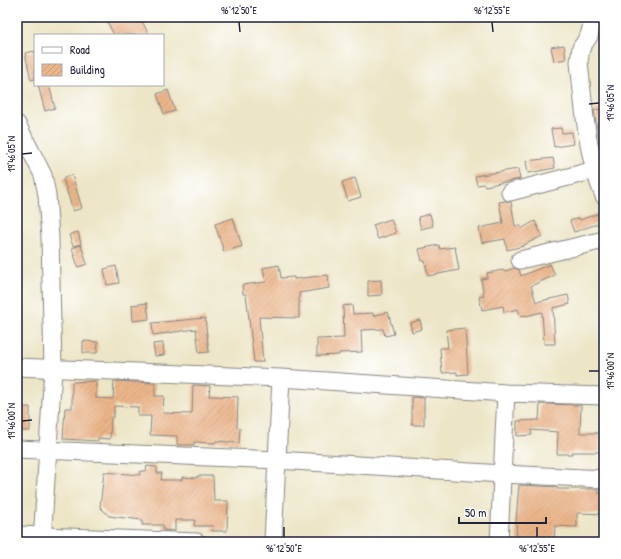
<svg xmlns="http://www.w3.org/2000/svg" width="621" height="559" font-family="'Patrick Hand',sans-serif">
<style>
.building{fill:url(#building-hatch)}
.lines{fill:none;stroke-linecap:round;stroke-linejoin:round}
.minor-casing{stroke:#878480;stroke-width:19}
.minor{stroke:#fff;stroke-width:17}
.ticks{fill:none;stroke:#22223b;stroke-width:1.5}
.neatline{fill:none;stroke:#22223b;stroke-width:1.5}
.ticks-label{font-size:10px;text-anchor:middle;fill:#22223b}
</style>
<defs>
<pattern id="building-hatch" width="6" height="6" patternUnits="userSpaceOnUse"><rect width="6" height="6" fill="#ebb589"/><path d="M-1 1l2-2M0 6l6-6M5 7l2-2" fill="none" stroke="#c99b77"/></pattern>
</defs>
<rect width="100%" height="100%" fill="#fff"/>
<filter id="ink" filterUnits="userSpaceOnUse"><feTurbulence type="fractalNoise" baseFrequency=".025" numOctaves="2"/><feDisplacementMap in="SourceGraphic" scale="8" xChannelSelector="R" yChannelSelector="G"/><feConvolveMatrix kernelMatrix="1 2 1 2 8 2 1 2 1" color-interpolation-filters="sRGB"/></filter>
<filter id="wash" filterUnits="userSpaceOnUse"><feTurbulence type="fractalNoise" baseFrequency=".012" numOctaves="4" result="noise"/><feDisplacementMap in="SourceGraphic" scale="16" xChannelSelector="R" yChannelSelector="G"/><feGaussianBlur stdDeviation="0.9" result="paint"/><feColorMatrix in="noise" values="0 0 0 0 0 0 0 0 0 0 0 0 0 0 0 0 0 1.4 0 .05"/><feComposite in="paint" operator="in"/></filter>
<g filter="url(#wash)">
<rect width="100%" height="100%" fill="#ece5c6"/>
<g id="blocks">
<path class="building" d="M105,17h35l9,18h-35z
M564,45l2,14 -12,2 -3,-14z
M35,51v28l-4,1 -6,-27z
M38,85h11l6,23 -10,3z
M168,90l7,21 -11,3 -7,-20z
M604,109v38h-4l-6,-37z
M561,128l1,5 10,-1 2,12 -20,3 -3,-18z
M553,158l2,10 -27,5 -2,-12z
M518,169l2,10 -35,7 -1,-2 -7,1 -2,-9z
M72,175l10,33 -9,3 -10,-33z
M355,178l6,19 -13,4 -6,-19z
M506,201l5,1 4,24 5,-1 1,4 14,-8 7,15 -18,9v1l-17,4 -2,-11 -23,4 -3,-15 24,-5 -4,-21z
M599,213l4,9 -29,10 -4,-11 9,-3 1,2z
M430,214l3,12 -12,3 -3,-12z
M233,218l9,28 -18,6 -9,-28z
M391,219l5,14 -18,6 -5,-14z
M78,232l3,12 -8,2 -4,-11z
M81,245l6,19 -9,3 -6,-19z
M439,245l1,4 15,-2 4,23 -31,6 -3,-15h-3l-3,-12z
M550,264l5,11 -24,11 5,16 32,-7 2,9 -17,4 2,36h-11l-2,-32 -16,4 -1,-1 -5,1 -2,-7 -14,3 -1,-6 -21,4 -3,-13 5,-1 -3,-17 6,-1v-5l16,-3 1,2 10,-4 5,2 2,6z
M279,265l2,13 13,-1v2l34,-4 1,13 -30,5v25l-40,-1 4,45h-9l-8,-68h-3l-1,-9 24,-3 -3,-14z
M116,266l3,17 -12,2 -3,-16z
M381,280l1,15 -14,1v-15z
M147,303l2,16 -16,2 -1,-16z
M352,305l1,9 20,-1v3l15,-4 6,22 -9,2 -2,-7 -22,1 1,22 -23,1v2l-22,1v-17l27,-1 -1,-32z
M205,318l4,34 -10,1 -3,-24 -43,6 -1,-12z
M420,320l2,9 -10,3 -2,-9z
M465,328l3,46 -11,1v-3l-15,1 -2,-25h8l-2,-18z
M83,341l15,1 -1,11h-14z
M163,343l1,12 -9,1 -2,-12z
M96,381v17l17,1 1,-18 41,2v13h9l-1,17 29,1 1,-29 17,1 -1,10 29,1 -1,31h3l-1,15 -23,-2 -1,2 -21,-1v3h-17v-9l-27,-1 1,-19h-13v-9l-24,-1v11h-3l-1,22 -12,-1v3l-35,-2 2,-31h7v-26z
M412,397l12,1v27h-12z
M540,404l41,1 -1,28h20v19h-28v2h-15l1,-22 -27,-2 1,5 -15,1v-15l22,-1z
M17,407h13v24h-13z
M147,466l10,1v6h5l-1,7h21v-3l15,1v-2h16l1,25h14l-1,30h-15l1,-5h-19l1,-6h-20v11l-12,-1v-5h-21v-5l-33,-4 -9,-9 4,-35 36,3v-4h6z
M519,485l38,2v2h42l-1,4h6v21l-27,-1v14l-22,-1 -1,16h-37l-1,-22z"/>
</g>
</g>
<g filter="url(#ink)">
<use href="#blocks" fill-opacity="0" stroke="#878480" stroke-width="1"/>
<g class="lines">
<defs>
<path id="minor" d="M594,17l-5,19 -8,12 -2,14c5,45 7,92 25,134
M17,124l26,51 4,20 3,43 3,131 -11,173
M510,192l85,-22
M520,260l84,-20
M17,367l264,11 225,15 98,3
M17,449l260,11 226,14 101,5
M17,535l180,7
M273,542l8,-164
M499,542l7,-149"/>
</defs>
<use href="#minor" class="minor-casing"/>
<use href="#minor" class="minor"/>
</g>
</g>
<path class="ticks" d="M239,22l1,10M492,22l1,10M589,104l10,-1M22,154l10,-1M589,371h10M22,421l10,-1M284,527v10M537,527v10"/>
<rect width="621" height="559" fill="none" stroke="#fff" stroke-width="44"/>
<rect x="34" y="34" width="130" height="52" fill="#ffffff" stroke="#a7a7b1"/>
<rect x="42" y="47" width="20" height="6" fill="#ffffff" stroke="#a7a7b1"/>
<text x="70" y="54" font-size="12" fill="#22223b">Road</text>
<rect x="42" y="64" width="20" height="12" fill="url(#building-hatch)" stroke="#a7a7b1"/>
<text x="70" y="74" font-size="12" fill="#22223b">Building</text>
<path d="M459 517v6h87v-6" fill="none" stroke="#22223b" stroke-width="2"/>
<text x="465" y="517" font-size="12" fill="#22223b" stroke="#ffffff" stroke-width="3" paint-order="stroke">50 m</text>
<rect x="22" y="22" width="577" height="515" class="neatline"/>
<g class="ticks-label">
<text x="239" y="14">96°12'50"E</text>
<text x="492" y="14">96°12'55"E</text>
<text transform="translate(610 103) rotate(-90)" y="4">19°46'05"N</text>
<text transform="translate(11 154) rotate(-90)" y="4">19°46'05"N</text>
<text transform="translate(610 371) rotate(-90)" y="4">19°46'00"N</text>
<text transform="translate(11 421) rotate(-90)" y="4">19°46'00"N</text>
<text x="284" y="552">96°12'50"E</text>
<text x="537" y="552">96°12'55"E</text>
</g>
</svg>
